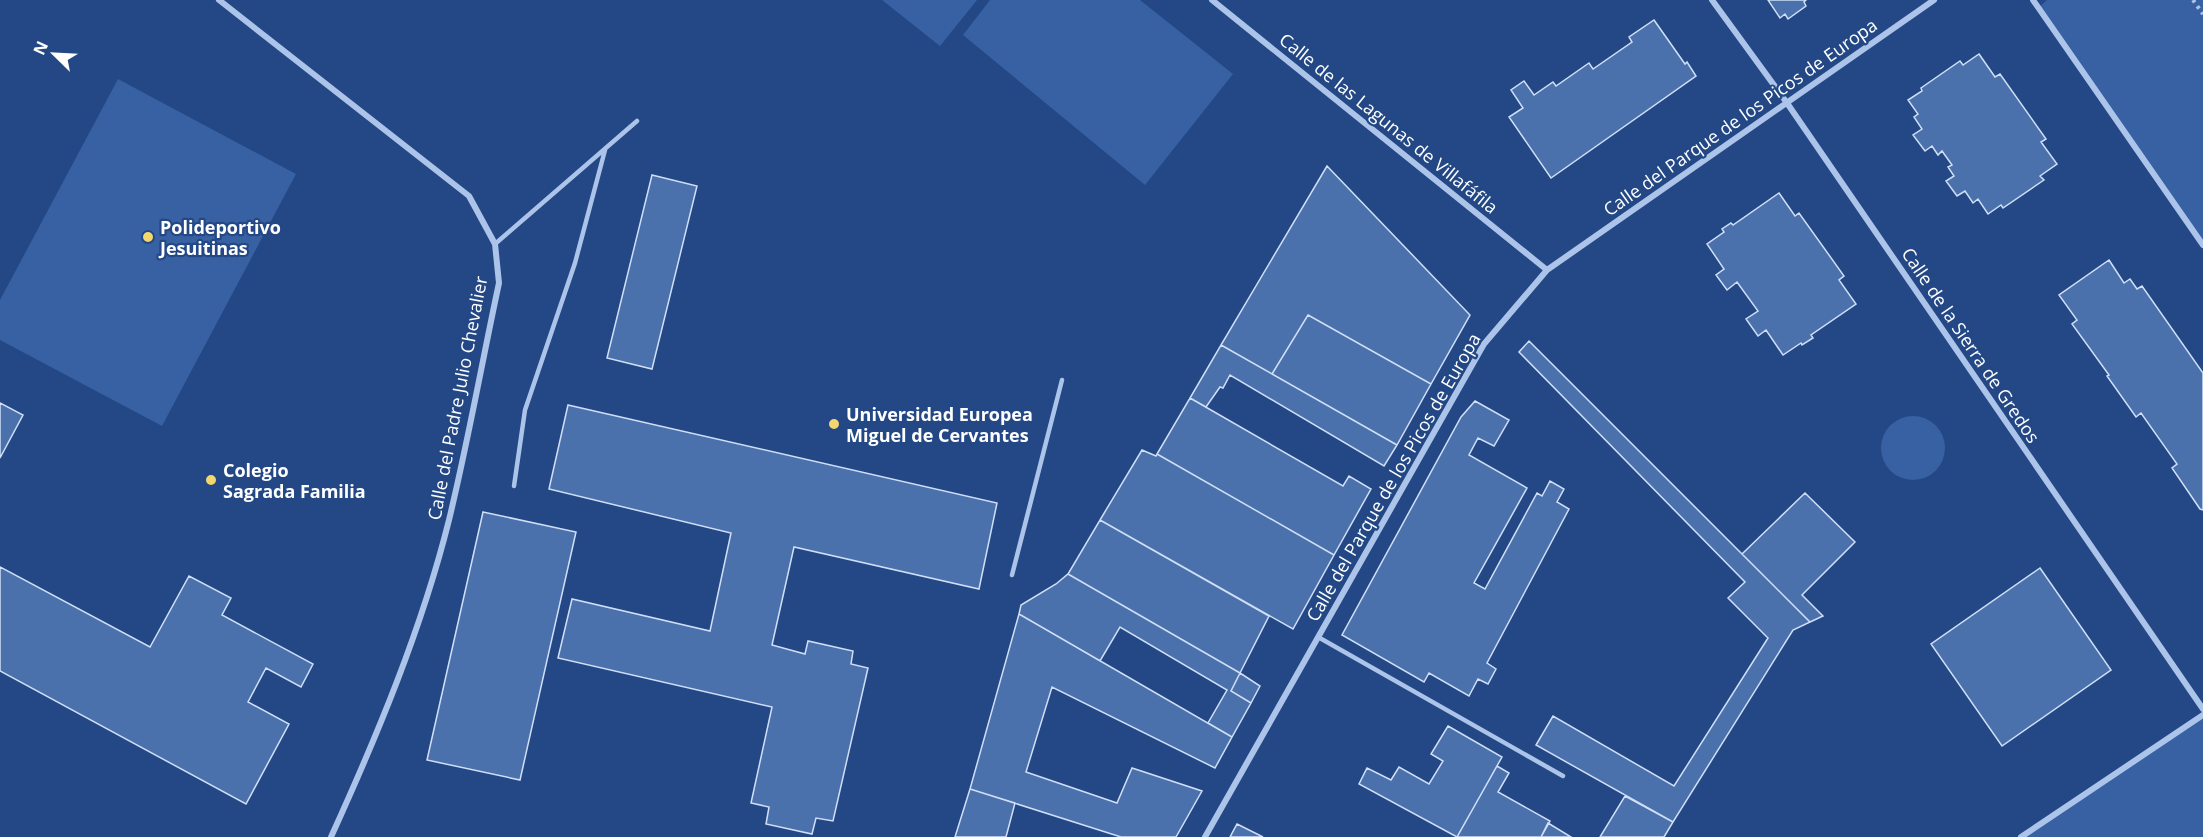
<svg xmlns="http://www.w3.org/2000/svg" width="2203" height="837" font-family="'Open Sans',sans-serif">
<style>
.green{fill:#3761a2}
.building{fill:#4b71ad;stroke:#d0dff7;stroke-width:1.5}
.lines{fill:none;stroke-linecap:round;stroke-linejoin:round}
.path{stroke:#acc4e9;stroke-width:4;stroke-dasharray:3 4.5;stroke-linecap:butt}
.lane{stroke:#acc4e9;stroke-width:4.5}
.street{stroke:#acc4e9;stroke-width:6}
.poi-dot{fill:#f4d66f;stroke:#234885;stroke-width:2}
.labels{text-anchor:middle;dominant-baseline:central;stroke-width:4.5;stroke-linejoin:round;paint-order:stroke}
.street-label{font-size:18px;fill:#fff;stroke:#234885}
.poi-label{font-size:18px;font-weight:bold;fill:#fff;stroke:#234885;text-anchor:start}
</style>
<rect width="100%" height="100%" fill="#234885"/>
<path class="green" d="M882,0h95l-37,46z
M990,0h150l93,74 -88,111 -182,-150z
M2047,0h156v245l-165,-237z
M118,79l178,95 -134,252 -162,-86v-40z
M1881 448a32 32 0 1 1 64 0a32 32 0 1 1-64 0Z
M2203,716v121h-178z"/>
<path class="building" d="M1768,0h38l-2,2 2,4 -18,13 -3,-5 -5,4z
M1654,20l31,44 2,-2 9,14 -145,102 -42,-61 14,-9 -12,-18 13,-9 10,14 19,-13 3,4 33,-23 4,6 39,-27 -3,-5z
M1979,54l16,23 5,-3 46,65 -5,3 16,22 -17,12 4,4 -41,28 -2,-3 -13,9 -10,-15 -5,4 -8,-12 -8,5 -11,-15 8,-5 -6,-9 4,-2 -10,-14 -4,4 -6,-9 -7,5 -12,-16 9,-6 -8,-12 4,-3 -10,-14 14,-9 -1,-3 39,-27 3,4z
M1327,166l143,149 -39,69 -123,-69 -36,59 -51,-29z
M652,175l45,11 -45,183 -45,-11z
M1779,193l16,23 4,-3 45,63 -5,4 17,24 -45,31 2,3 -11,7 -1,-2 -18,12 -17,-25 -8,6 -12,-17 12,-8 -21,-29 -10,8 -11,-15 8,-6 -17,-25 17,-12 -2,-3 9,-6 2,2z
M2109,260l15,23 6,-4 7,10 5,-3 61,87v137l-3,-1 -28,-41 5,-4 -36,-51 -5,4 -29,-41 2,-1 -37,-51 5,-4 -18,-25z
M1308,315l123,69 -34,61 -125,-71z
M1529,341l281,281 -17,8 -120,192 -137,-77 17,-29 121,70 94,-148 -40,-40 17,-16 -226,-230z
M1221,345l176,100 -13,21 -154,-91 -7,13 -3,-1 -14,20 -16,-9z
M1190,398l153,88 6,-10 22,13 -37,66 -177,-101z
M1475,401l34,19 -15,26 -16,-8 -9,17 58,33 -53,95 11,6 52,-96 5,3 8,-15 14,8 -7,13 12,7 -82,154 9,6 -8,15 -10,-5 -9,17 -40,-23 -5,9 -82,-47 119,-218z
M0,403l23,12 -23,43z
M568,405l429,98 -18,86 -185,-42 -22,98 33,9 3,-13 45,10 -2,13 17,4 -35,153 -17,-3 -4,16 -46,-10 3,-17 -18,-4 21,-96 -214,-49 14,-59 138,32 21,-98 -182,-44z
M1142,450l14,6 1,-2 177,101 -41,74 -193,-109z
M1805,493l50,49 -53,53 21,21 -13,6 -68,-68z
M483,512l93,20 -56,248 -93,-20z
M1100,520l169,96 -29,57 -172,-99z
M0,567l150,80 39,-71 42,22 -9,17 91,49 -12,23 -35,-19 -18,34 41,22 -43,80 -246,-133z
M2040,568l71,102 -109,76 -71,-102z
M1068,574l172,99 -9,18 20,12 -19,34 -24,-14 19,-33 -107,-63 -20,34 -81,-47 2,-9 35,-21z
M1019,614l213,123 -17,31 -163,-81 -26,85 91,31 15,-35 70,23 -26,46h-55l-151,-48z
M1240,673l20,13 -9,17 -20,-12z
M1448,726l54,31 -45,80 -98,-53 8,-16 24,12 8,-13 30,17 14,-23 -12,-7z
M1497,766l12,7 -11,19 52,29 -9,16h-84z
M970,789l45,14 -9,34h-51z
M1625,796l48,26 -9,15h-64z
M1548,823l23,14h-30z
M1237,824l26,13h-33z"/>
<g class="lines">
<path class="path" d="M2193,0l10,14"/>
<path class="lane" d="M495,244l142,-123
M514,486l11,-76 50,-147 30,-113
M1012,575l50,-195
M1318,637l245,139"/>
<path class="street" d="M219,0l250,196 26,48 4,39c-17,79 -31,159 -50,237 -27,108 -72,216 -118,317
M1212,0l335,270
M1712,0l75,103 416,606
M2033,0l170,245
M1205,837l279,-493 63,-74 387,-270
M2021,837l182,-122"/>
</g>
<g class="poi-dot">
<circle cx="148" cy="237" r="6"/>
<circle cx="834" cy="424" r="6"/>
<circle cx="211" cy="480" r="6"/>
</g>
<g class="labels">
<g class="street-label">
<text transform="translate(1740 117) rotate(-35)">Calle del Parque de los Picos de Europa</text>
<text transform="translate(1389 123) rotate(39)">Calle de las Lagunas de Villafáfila</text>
<text transform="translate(1971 345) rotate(56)">Calle de la Sierra de Gredos</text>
<text transform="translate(457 398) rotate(-79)">Calle del Padre Julio Chevalier</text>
<text transform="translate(1393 477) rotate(-60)">Calle del Parque de los Picos de Europa</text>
</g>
<g class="poi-label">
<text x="160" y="227">Polideportivo<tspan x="160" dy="21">Jesuitinas</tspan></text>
<text x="846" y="414">Universidad Europea<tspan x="846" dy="21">Miguel de Cervantes</tspan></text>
<text x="223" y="470">Colegio<tspan x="223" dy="21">Sagrada Familia</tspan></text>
</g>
</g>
<g transform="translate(54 54) rotate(294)" stroke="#234885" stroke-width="4.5" paint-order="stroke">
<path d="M0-4.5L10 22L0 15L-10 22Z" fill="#ffffff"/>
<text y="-9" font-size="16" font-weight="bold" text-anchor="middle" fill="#ffffff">N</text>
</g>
</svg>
